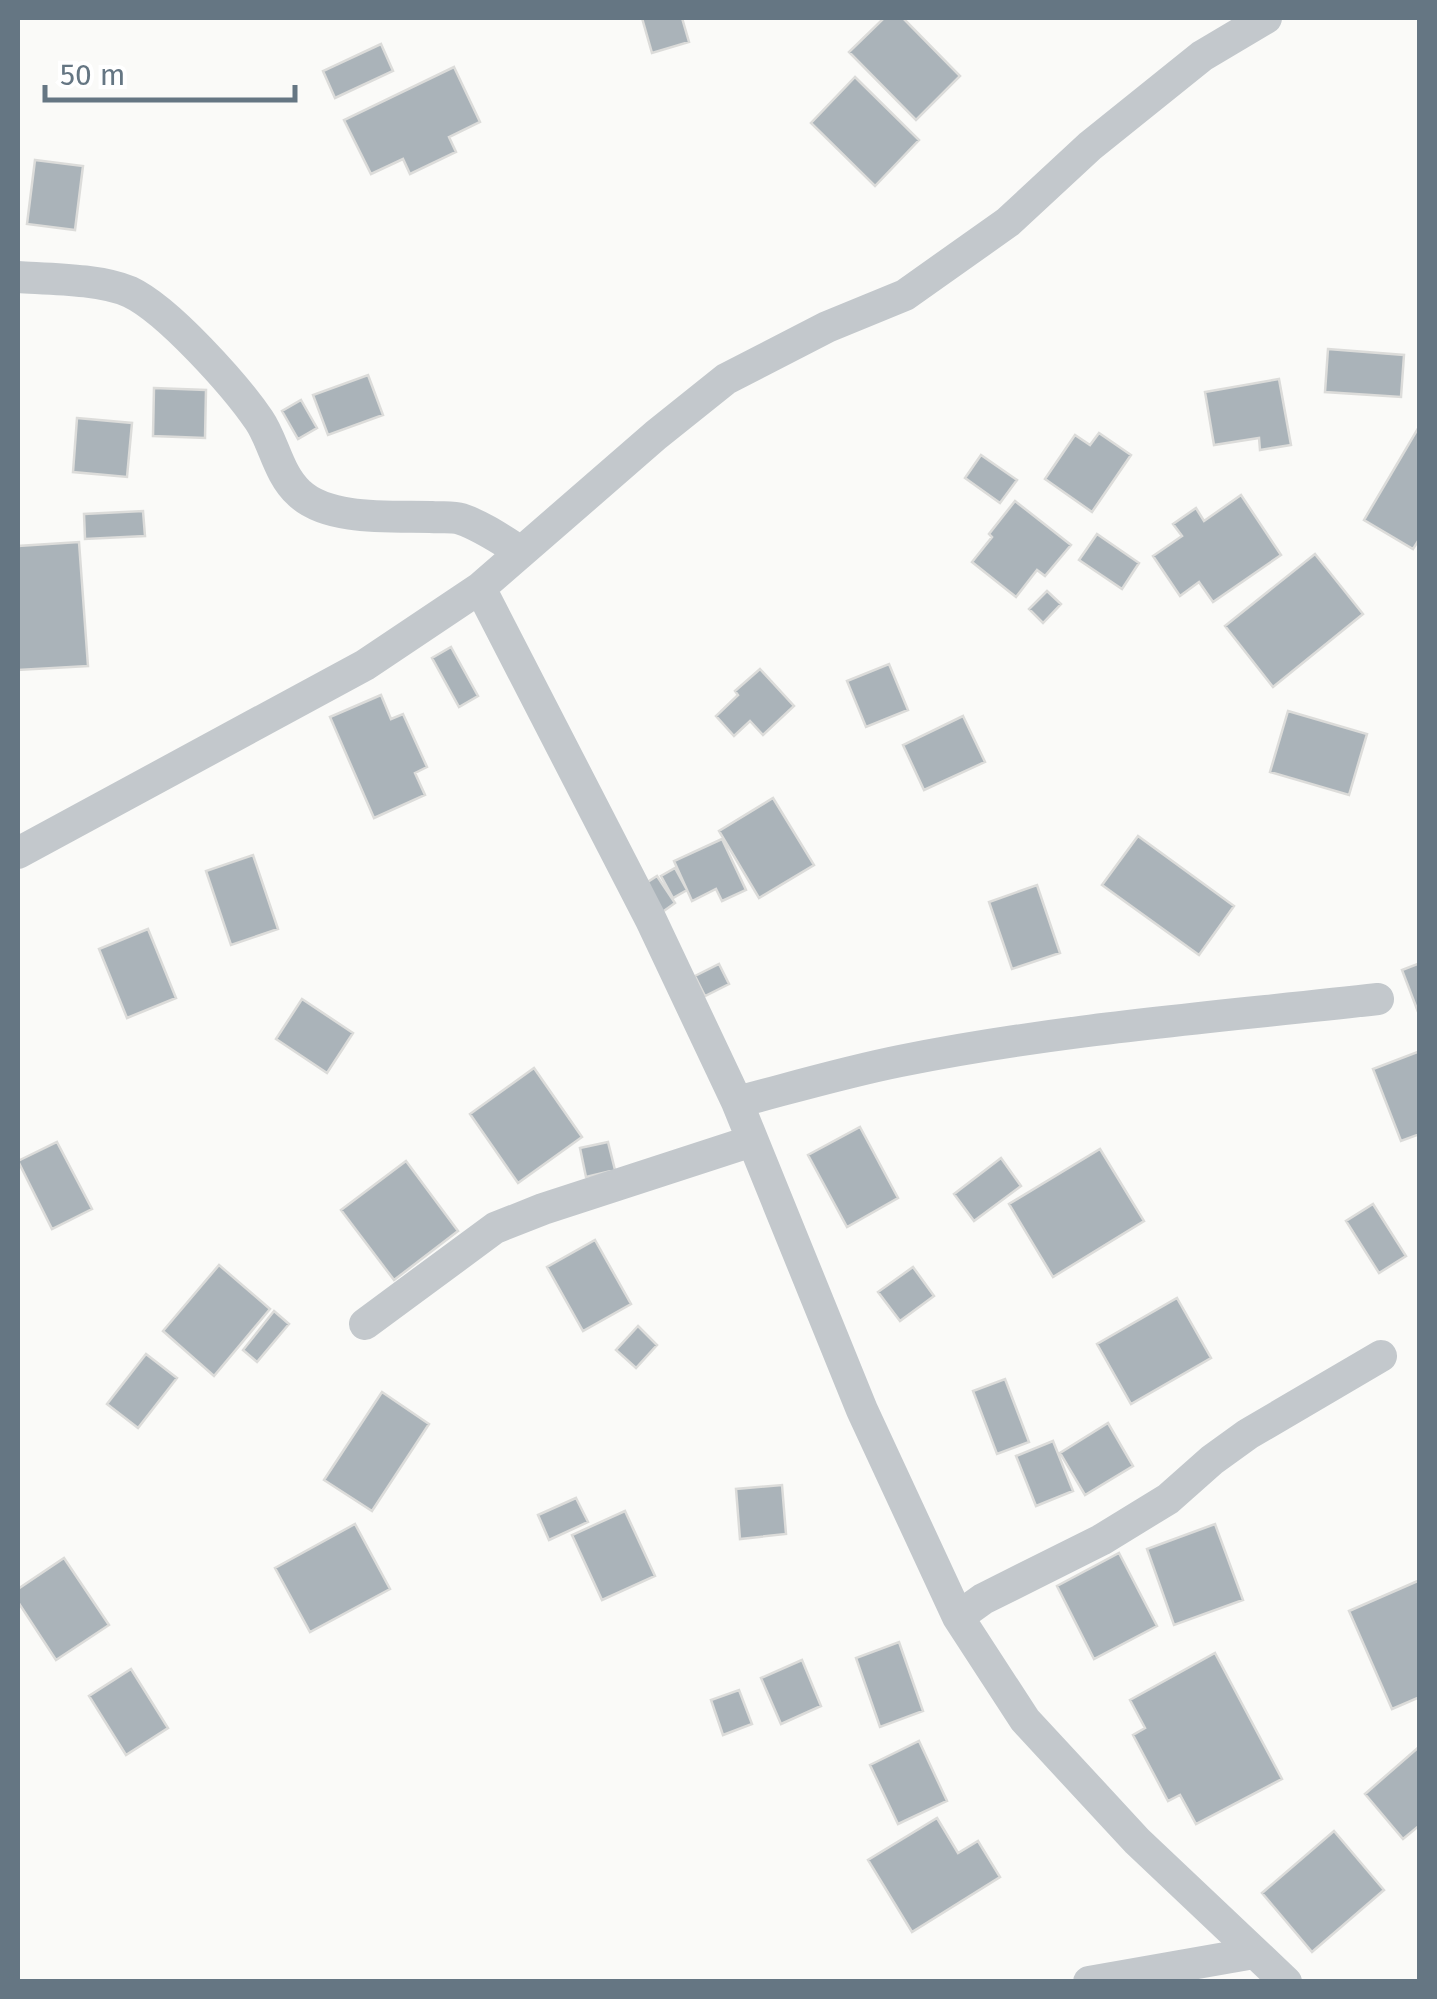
<svg xmlns="http://www.w3.org/2000/svg" width="1437" height="1999" font-family="'Fira Sans',sans-serif">
<style>
.building{fill:#aab3b9;stroke:#dcdcda;stroke-width:2.5}
.lines{fill:none;stroke-linecap:round;stroke-linejoin:round}
.street{stroke:#c3c8cc;stroke-width:32}
</style>
<rect width="100%" height="100%" fill="#fafaf8"/>
<path class="building" d="M642,18h40l7,24 -37,11z
M884,18h19l57,58 -44,44 -67,-68z
M381,44l12,27 -58,27 -12,-27z
M454,67l26,55 -31,15 7,15 -46,22 -7,-15 -32,15 -27,-54z
M855,77l64,63 -44,46 -64,-63z
M35,160l48,6 -8,64 -48,-6z
M1328,349l76,6 -3,42 -76,-5z
M368,375l15,40 -55,20 -15,-40z
M1279,379l12,66 -31,5 -1,-12 -45,7 -9,-53z
M154,388l52,2 -1,48 -52,-2z
M301,400l16,28 -19,11 -16,-28z
M77,418l55,5 -5,54 -54,-5z
M1420,425v113l-7,11 -49,-29z
M1099,433l32,22 -39,57 -47,-33 30,-44 15,10z
M981,455l36,25 -17,23 -35,-25z
M1241,495l40,60 -68,47 -14,-20 -19,14 -27,-40 29,-20 -9,-12 23,-16 8,13z
M1015,501l56,44 -26,31 -8,-6 -21,27 -44,-35 20,-25 -3,-3z
M143,511l2,25 -60,3 -1,-25z
M1097,534l42,29 -17,26 -43,-29z
M79,542l9,124 -70,4v-124z
M1315,554l48,60 -90,73 -48,-61z
M1047,591l14,13 -18,19 -14,-14z
M451,647l27,49 -19,11 -27,-49z
M889,664l19,46 -42,17 -19,-46z
M760,669l34,37 -31,29 -13,-14 -16,15 -18,-20 22,-21 -3,-4z
M381,695l10,24 12,-5 24,53 -12,6 10,22 -51,23 -44,-101z
M1288,711l79,23 -18,61 -79,-23z
M963,716l22,46 -61,28 -21,-45z
M773,798l41,67 -55,33 -40,-67z
M1138,836l96,70 -35,49 -97,-70z
M722,839l24,51 -24,11 -6,-12 -24,12 -18,-40z
M253,855l25,74 -47,16 -25,-74z
M675,868l12,22 -14,8 -12,-22z
M657,876l18,27 -14,10 -18,-28z
M1037,885l23,68 -48,16 -23,-67z
M148,929l28,69 -49,20 -28,-69z
M1420,963v54l-18,-47z
M719,964l10,20 -24,12 -10,-20z
M302,999l51,34 -26,40 -51,-34z
M1420,1051v83l-19,7 -28,-72z
M534,1068l48,69 -64,46 -48,-69z
M860,1127l38,71 -51,29 -39,-72z
M57,1142l35,67 -40,20 -34,-68z
M608,1142l7,28 -29,7 -6,-29z
M1100,1149l44,72 -91,56 -44,-73z
M1001,1158l20,28 -47,35 -20,-27z
M406,1161l52,70 -64,49 -53,-70z
M1373,1204l33,52 -27,17 -33,-52z
M595,1240l36,64 -48,27 -36,-64z
M219,1265l51,44 -56,67 -51,-45z
M913,1267l21,29 -34,25 -22,-29z
M1177,1298l34,60 -80,46 -34,-60z
M274,1311l15,13 -32,38 -14,-12z
M638,1326l19,19 -21,23 -20,-18z
M146,1354l31,24 -39,50 -31,-24z
M1005,1379l24,63 -32,12 -24,-63z
M382,1392l47,32 -57,87 -48,-31z
M1108,1423l25,43 -48,29 -25,-42z
M1053,1441l20,50 -37,15 -20,-50z
M782,1485l4,49 -46,5 -4,-50z
M576,1498l12,24 -39,18 -11,-25z
M625,1511l30,65 -53,24 -30,-65z
M355,1524l35,65 -80,43 -35,-64z
M1215,1524l28,76 -69,25 -27,-76z
M1119,1553l38,73 -63,33 -37,-73z
M64,1558l45,67 -53,35 -38,-58v-13z
M1420,1580v117l-28,12 -43,-98z
M899,1642l24,69 -43,16 -24,-69z
M1215,1653l67,126 -86,45 -16,-29 -12,6 -35,-66 12,-7 -15,-28z
M802,1660l19,46 -40,18 -20,-46z
M131,1669l37,59 -42,27 -37,-59z
M739,1690l13,34 -29,11 -12,-35z
M919,1741l28,60 -49,23 -28,-59z
M1420,1746v79l-17,14 -38,-45z
M937,1818l21,35 20,-12 22,36 -88,55 -44,-72z
M1334,1831l50,59 -72,62 -50,-59z"/>
<g class="lines">
<path class="street" d="M18,277c32,2 82,2 112,15 38,18 105,93 129,128 15,22 19,54 40,73 29,28 93,23 132,24 9,1 21,-1 30,2 21,7 41,21 60,33
M480,588l171,332 86,182 125,308 96,207 67,103 112,121 149,141
M18,853l347,-188 115,-77 176,-153 70,-56 101,-52 78,-32 103,-73 82,-76 112,-90 64,-38
M737,1102c54,-14 108,-30 163,-41 158,-32 319,-44 478,-62
M365,1324l130,-96 48,-19 209,-68
M958,1617l25,-18 118,-59 67,-41 44,-39 36,-26 133,-78
M1089,1982l165,-29"/>
</g>
<rect width="1437" height="1999" fill="none" stroke="#657683" stroke-width="40"/>
<path d="M45 85v15h250v-15" fill="none" stroke="#657683" stroke-width="5"/>
<text x="60" y="85" font-size="30" fill="#657683" stroke="#ffffff" stroke-width="8" paint-order="stroke">50 m</text>
</svg>
